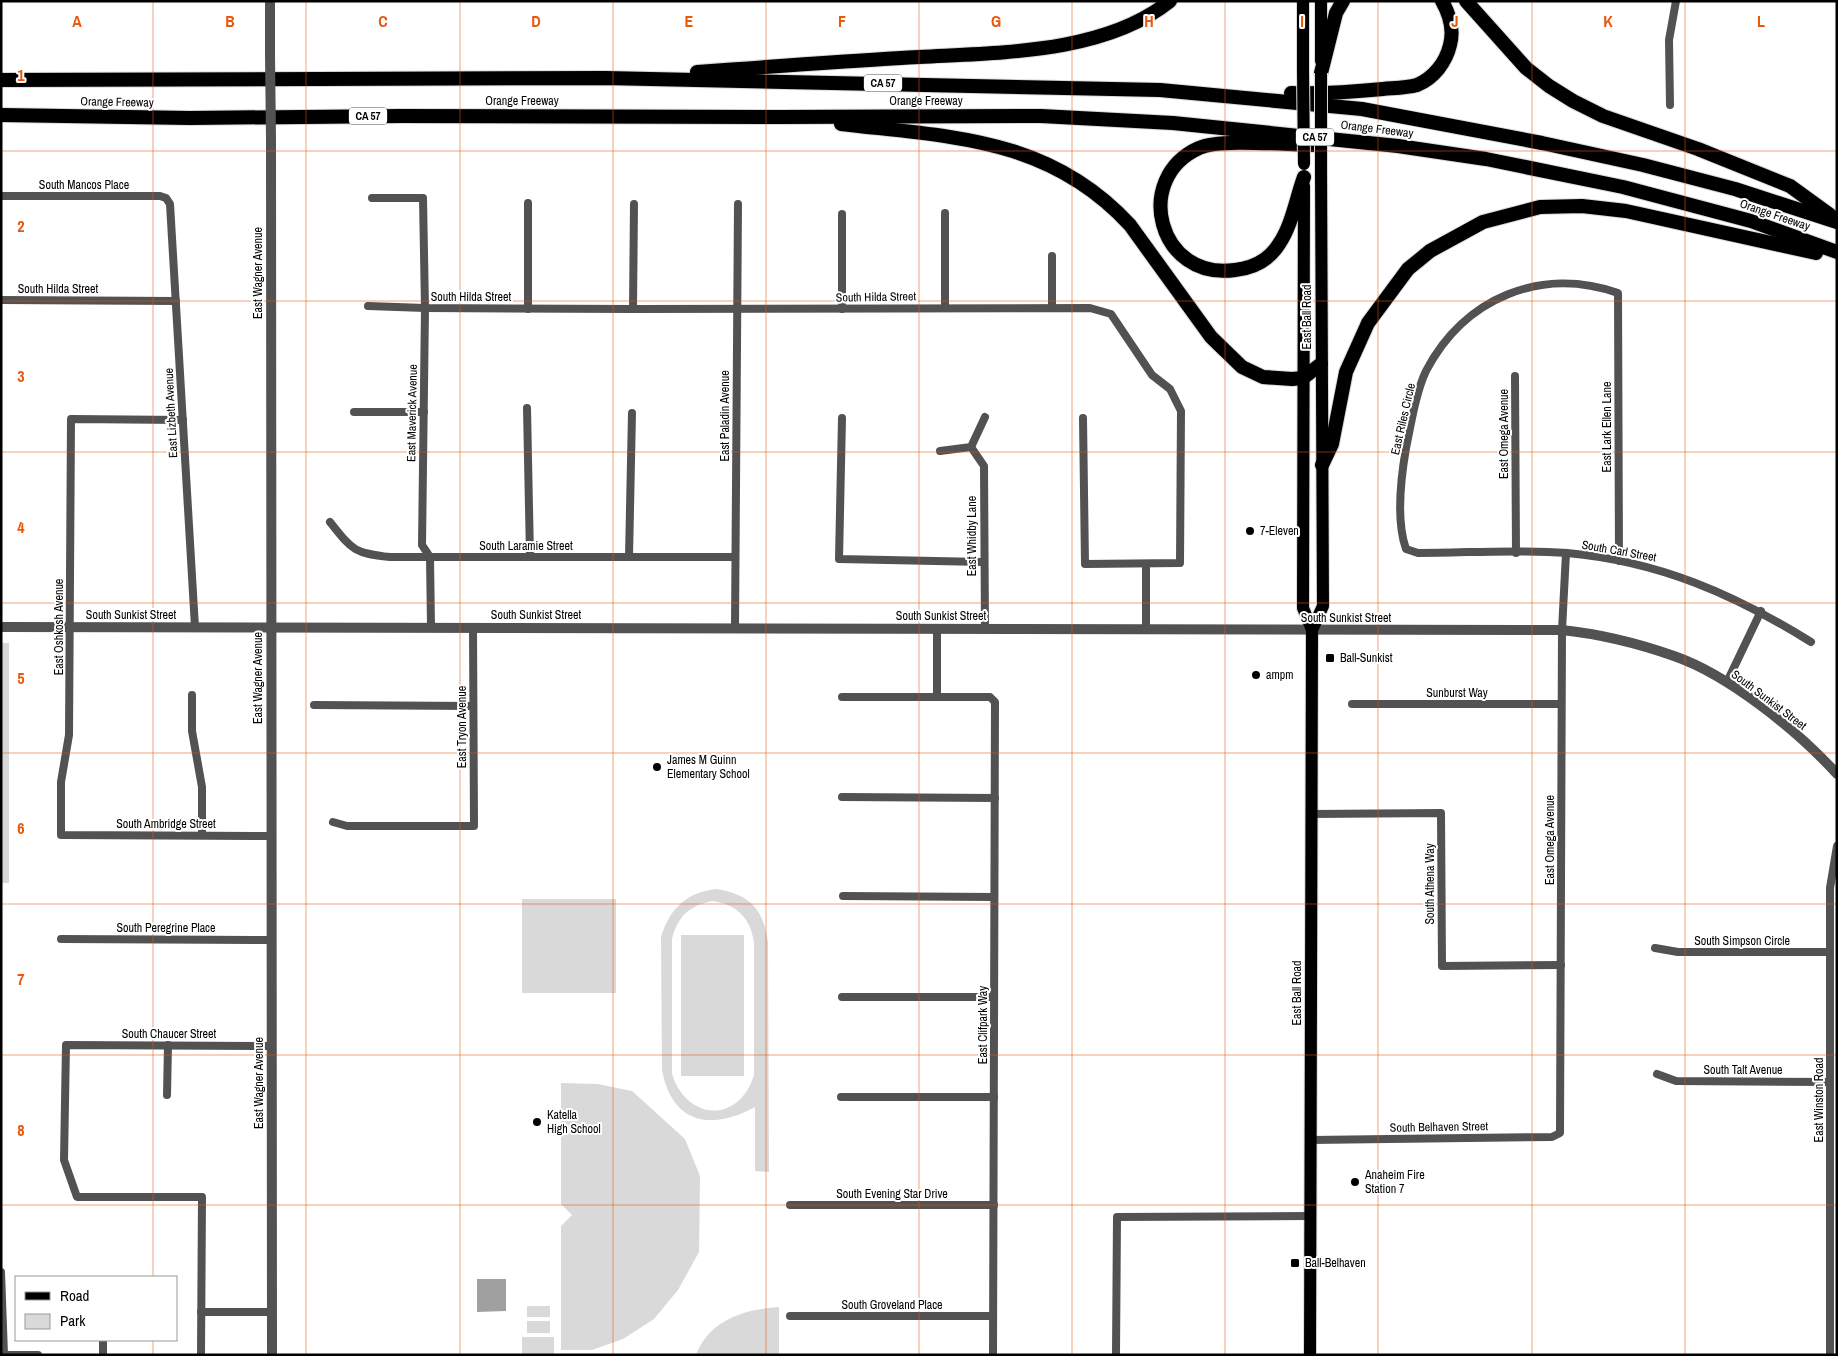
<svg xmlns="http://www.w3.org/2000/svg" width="1838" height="1356" font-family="'Archivo Narrow',sans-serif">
	<rect width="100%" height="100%" fill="#fff"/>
	<g fill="#d9d9d9" fill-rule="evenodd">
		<rect x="1" y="643" width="8" height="240"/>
		<path d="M 717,889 C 751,895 763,909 768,942 L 769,1172 L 755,1171 L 755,1107 C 711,1131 672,1124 662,1070 L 661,937 C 670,908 687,892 717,889 ZM 712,901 C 736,904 751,918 754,943 L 754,1075 C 739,1124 687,1121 672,1074 L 672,939 C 678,916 689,906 712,901 Z"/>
		<rect x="522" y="899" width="94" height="94"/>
		<rect x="681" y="935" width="63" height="141"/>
		<polygon points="561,1083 598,1084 632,1091 685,1139 700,1176 699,1252 678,1290 654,1319 623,1339 592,1350 561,1350 561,1226 572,1215 561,1204"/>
		<rect x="527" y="1306" width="23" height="11"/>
		<path d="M 779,1307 L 779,1355 L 696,1355 C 709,1320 745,1309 779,1307 Z"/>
		<rect x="527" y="1321" width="23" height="12"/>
		<rect x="522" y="1337" width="32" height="18"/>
	</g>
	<polygon fill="#a0a0a0" points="477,1279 506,1279 506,1311 477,1312"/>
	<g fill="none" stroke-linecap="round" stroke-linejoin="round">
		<defs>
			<g id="primary">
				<polyline points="1321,61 1321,1"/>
				<polyline points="1303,71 1303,1"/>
				<polyline points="1304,186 1303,608 1312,630 1310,1355"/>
				<polyline points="1312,630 1323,606 1321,167"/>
			</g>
			<g id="motorway">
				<polyline points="1466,1 1526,68 1549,86 1573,101 1603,116 1698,149 1790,186 1830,215"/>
				<path d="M 697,72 C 765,67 833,62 901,58 C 987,52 1100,57 1170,1"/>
				<polyline points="1321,73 1336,13 1343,1"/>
				<polyline points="1,80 605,78 1160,90 1362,109 1542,143 1643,165 1735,189 1837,222"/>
				<path d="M 1291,93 C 1322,94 1352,92 1383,89 C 1394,88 1406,88 1417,85 C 1434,78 1446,62 1450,45 C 1454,30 1450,15 1442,1"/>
				<polyline points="1,115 190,118 401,116 781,117 1041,116 1173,123 1398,146 1486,159 1623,187 1751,221 1837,252"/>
				<path d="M 841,124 C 951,137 1049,137 1130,225 L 1211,337 L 1242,367 L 1263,377 L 1292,379 L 1303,378 L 1321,364"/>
				<path d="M 1304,177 C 1296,199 1292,225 1279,244 C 1269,260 1253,268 1235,270 C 1158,281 1132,178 1199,148 C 1220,138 1289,145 1316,145"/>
				<polyline points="1322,465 1332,444 1346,372 1368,323 1408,269 1430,251 1483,222 1540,207 1582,206 1626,211 1816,253"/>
			</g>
		</defs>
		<use href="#primary" stroke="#dbdbdb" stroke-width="14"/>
		<use href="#motorway" stroke="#dbdbdb" stroke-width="16"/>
		<g stroke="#525252" stroke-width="8">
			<polyline points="1670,105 1669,40 1676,1"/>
			<polyline points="1,196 160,196 166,198 170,204 195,627"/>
			<polyline points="372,198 423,198 425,308 422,545 430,557 431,627"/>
			<polyline points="528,203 528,309"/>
			<polyline points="945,213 945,308"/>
			<polyline points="842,214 842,309"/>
			<polyline points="1,300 176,301"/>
			<polyline points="368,306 425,308 633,309 1090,308 1111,314 1152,375 1170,389 1181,411 1180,563 1085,564 1083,418"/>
			<polyline points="1052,308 1052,256"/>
			<polyline points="633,309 634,204"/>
			<polyline points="1515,376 1516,553"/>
			<polyline points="527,408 530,557"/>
			<polyline points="354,412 424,412"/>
			<polyline points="842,418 839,559 983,562"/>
			<polyline points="183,420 71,419 69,735 61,782 61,835 271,836"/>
			<polyline points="971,447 984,466 985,629"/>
			<polyline points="940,451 971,447 985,417"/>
			<path d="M 330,522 C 353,551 354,553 390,557 L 735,557"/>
			<polyline points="629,557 632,413"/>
			<path d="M 1619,561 L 1618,293 C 1541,266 1464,298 1426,371 C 1416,392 1411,424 1406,448 C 1401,477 1396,521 1406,549 L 1418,553 C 1467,553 1518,549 1567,553 C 1658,561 1734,594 1811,642"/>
			<polyline points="1146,564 1146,629"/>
			<polyline points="735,628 738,204"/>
			<polyline points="937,629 937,696"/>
			<polyline points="1727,682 1761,611"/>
			<polyline points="192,695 192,731 202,787 202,835"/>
			<polyline points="842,697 990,697 995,702 993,1355"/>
			<polyline points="1352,704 1561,704"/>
			<polyline points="314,705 473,706"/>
			<polyline points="842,797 995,798"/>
			<polyline points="1312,814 1441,813 1442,966 1561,965"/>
			<polyline points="333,822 347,826 474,826 473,627"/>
			<polyline points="843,896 994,897"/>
			<polyline points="61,939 271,940"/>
			<polyline points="1655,948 1678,952 1830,952"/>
			<polyline points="842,997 994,997"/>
			<polyline points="1657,1074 1676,1081 1830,1082"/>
			<polyline points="167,1095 168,1045"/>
			<polyline points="841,1097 994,1097"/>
			<polyline points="1311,1140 1552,1137 1560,1133 1562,630 1566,553"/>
			<polyline points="790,1205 994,1205"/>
			<polyline points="1,1272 4,1355"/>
			<polyline points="201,1312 272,1312"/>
			<polyline points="790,1316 993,1316"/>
			<polyline points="1,1355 38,1355"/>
			<polyline points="103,1355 103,1340"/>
			<polyline points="201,1355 202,1197 77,1197 64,1160 66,1045 271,1046"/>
			<polyline points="1116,1355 1117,1217 1310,1216"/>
			<polyline points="1830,1355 1830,888 1837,846"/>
		</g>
		<g stroke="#525252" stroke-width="10">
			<polyline points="270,1 270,54"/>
			<polyline points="271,140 272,1355"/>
			<path d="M 1,627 L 1562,630 C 1600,634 1637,643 1674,656 C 1729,675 1798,731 1837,774"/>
		</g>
		<use href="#primary" stroke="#000" stroke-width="12"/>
		<use href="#motorway" stroke="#000" stroke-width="14"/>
		<defs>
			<g id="primary-bridge">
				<polyline points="1303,71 1304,164"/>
				<polyline points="1321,73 1321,167"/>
			</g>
		</defs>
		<use href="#primary-bridge" stroke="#dbdbdb" stroke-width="14" stroke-linecap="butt"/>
		<polyline stroke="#525252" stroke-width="10" points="270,54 271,140"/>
		<use href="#primary-bridge" stroke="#000" stroke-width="12"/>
	</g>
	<path fill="none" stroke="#e8590c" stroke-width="1" stroke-opacity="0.55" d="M 153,1 L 153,1277M 306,1 L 306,1355M 460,1 L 460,1355M 613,1 L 613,1355M 766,1 L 766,1355M 919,1 L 919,1355M 1072,1 L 1072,1355M 1225,1 L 1225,1355M 1378,1 L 1378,1355M 1532,1 L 1532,1355M 1685,1 L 1685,1355M 1,151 L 1837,151M 1,301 L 1837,301M 1,452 L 1837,452M 1,603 L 1837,603M 1,753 L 1837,753M 1,904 L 1837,904M 1,1055 L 1837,1055M 1,1205 L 1837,1205M 153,1340 L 153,1355"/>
	<g fill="#000" stroke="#fff" stroke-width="2">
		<circle cx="1250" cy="531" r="5"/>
		<rect x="1325" y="653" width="10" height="10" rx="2.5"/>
		<circle cx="1256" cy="675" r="5"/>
		<circle cx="657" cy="767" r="5"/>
		<circle cx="537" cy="1122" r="5"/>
		<circle cx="1355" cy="1182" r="5"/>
		<rect x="1290" y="1258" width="10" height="10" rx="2.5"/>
	</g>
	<g text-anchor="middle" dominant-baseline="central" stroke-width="4" stroke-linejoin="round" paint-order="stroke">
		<g fill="#fff" stroke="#4c4c4c" stroke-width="1">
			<rect x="864" y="74.5" width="38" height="17" rx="4"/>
			<rect x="349" y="107.5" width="38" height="17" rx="4"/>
			<rect x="1296" y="128.5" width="38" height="17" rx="4"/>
		</g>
		<g font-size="11" font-weight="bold" fill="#000">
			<text x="883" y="83">CA 57</text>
			<text x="368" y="116">CA 57</text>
			<text x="1315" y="137">CA 57</text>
		</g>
		<g font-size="12" fill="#000" stroke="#fff">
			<text x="522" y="101">Orange Freeway</text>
			<text x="926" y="101">Orange Freeway</text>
			<text transform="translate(117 102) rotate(1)">Orange Freeway</text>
			<text transform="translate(1377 129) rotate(7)">Orange Freeway</text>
			<text x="84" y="185">South Mancos Place</text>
			<text transform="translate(1775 215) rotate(19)">Orange Freeway</text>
			<text transform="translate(258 273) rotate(-90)">East Wagner Avenue</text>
			<text x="58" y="289">South Hilda Street</text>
			<text x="471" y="297">South Hilda Street</text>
			<text transform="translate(876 297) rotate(-1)">South Hilda Street</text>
			<text transform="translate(1307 317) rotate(-90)">East Ball Road</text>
			<text transform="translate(171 413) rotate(-93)">East Lizbeth Avenue</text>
			<text transform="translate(412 413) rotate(-89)">East Maverick Avenue</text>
			<text transform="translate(725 416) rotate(-90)">East Paladin Avenue</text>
			<text transform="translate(1403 419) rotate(-77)">East Riles Circle</text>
			<text transform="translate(1607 427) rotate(-90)">East Lark Ellen Lane</text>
			<text transform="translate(1504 434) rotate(-90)">East Omega Avenue</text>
			<text transform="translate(972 536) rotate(-90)">East Whidby Lane</text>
			<text x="526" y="546">South Laramie Street</text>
			<text transform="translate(1619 551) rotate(10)">South Carl Street</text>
			<text x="131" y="615">South Sunkist Street</text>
			<text x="536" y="615">South Sunkist Street</text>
			<text x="941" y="616">South Sunkist Street</text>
			<text x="1346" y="618">South Sunkist Street</text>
			<text transform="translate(59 627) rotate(-90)">East Oshkosh Avenue</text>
			<text transform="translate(258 678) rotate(-90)">East Wagner Avenue</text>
			<text x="1457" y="693">Sunburst Way</text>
			<text transform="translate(1769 700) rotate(37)">South Sunkist Street</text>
			<text transform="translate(462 727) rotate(-90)">East Tryon Avenue</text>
			<text x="166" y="824">South Ambridge Street</text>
			<text transform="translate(1550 840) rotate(-90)">East Omega Avenue</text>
			<text transform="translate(1430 884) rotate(-90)">South Athena Way</text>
			<text x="166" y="928">South Peregrine Place</text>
			<text x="1742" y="941">South Simpson Circle</text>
			<text transform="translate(1297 993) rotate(-90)">East Ball Road</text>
			<text transform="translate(983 1025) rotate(-90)">East Clifpark Way</text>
			<text x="169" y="1034">South Chaucer Street</text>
			<text x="1743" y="1070">South Talt Avenue</text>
			<text transform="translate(259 1083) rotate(-90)">East Wagner Avenue</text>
			<text transform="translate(1819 1100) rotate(-90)">East Winston Road</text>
			<text transform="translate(1439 1127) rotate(-1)">South Belhaven Street</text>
			<text x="892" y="1194">South Evening Star Drive</text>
			<text x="892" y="1305">South Groveland Place</text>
		</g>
		<g font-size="12" fill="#000" stroke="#fff" text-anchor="start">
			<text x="1260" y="531">7-Eleven</text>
			<text x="1340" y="658">Ball-Sunkist</text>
			<text x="1266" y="675">ampm</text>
			<text x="667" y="760">James M Guinn<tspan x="667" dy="14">Elementary School</tspan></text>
			<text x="547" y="1115">Katella<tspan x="547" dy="14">High School</tspan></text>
			<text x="1365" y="1175">Anaheim Fire<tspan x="1365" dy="14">Station 7</tspan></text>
			<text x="1305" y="1263">Ball-Belhaven</text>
		</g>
	</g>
	<g font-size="16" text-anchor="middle" font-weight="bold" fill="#e8590c" stroke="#fff" stroke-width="4" stroke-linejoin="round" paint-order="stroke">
		<text x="77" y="27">A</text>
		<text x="230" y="27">B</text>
		<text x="383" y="27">C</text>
		<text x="536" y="27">D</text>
		<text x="689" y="27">E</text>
		<text x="842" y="27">F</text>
		<text x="996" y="27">G</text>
		<text x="1149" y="27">H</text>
		<text x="1302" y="27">I</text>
		<text x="1455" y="27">J</text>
		<text x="1608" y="27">K</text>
		<text x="1761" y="27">L</text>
		<text x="21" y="81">1</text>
		<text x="21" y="232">2</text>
		<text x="21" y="382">3</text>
		<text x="21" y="533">4</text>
		<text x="21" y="684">5</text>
		<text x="21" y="834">6</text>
		<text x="21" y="985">7</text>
		<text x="21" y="1136">8</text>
	</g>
	<rect width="1838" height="1356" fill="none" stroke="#000000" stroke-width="5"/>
	<rect x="15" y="1276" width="162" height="65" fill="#ffffff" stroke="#999999"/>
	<rect x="25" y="1292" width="25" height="8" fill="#000000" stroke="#999999"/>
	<text x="60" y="1301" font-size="15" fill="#000000">Road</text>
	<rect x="25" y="1314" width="25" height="15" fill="#d9d9d9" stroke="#999999"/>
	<text x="60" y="1326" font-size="15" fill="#000000">Park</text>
</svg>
